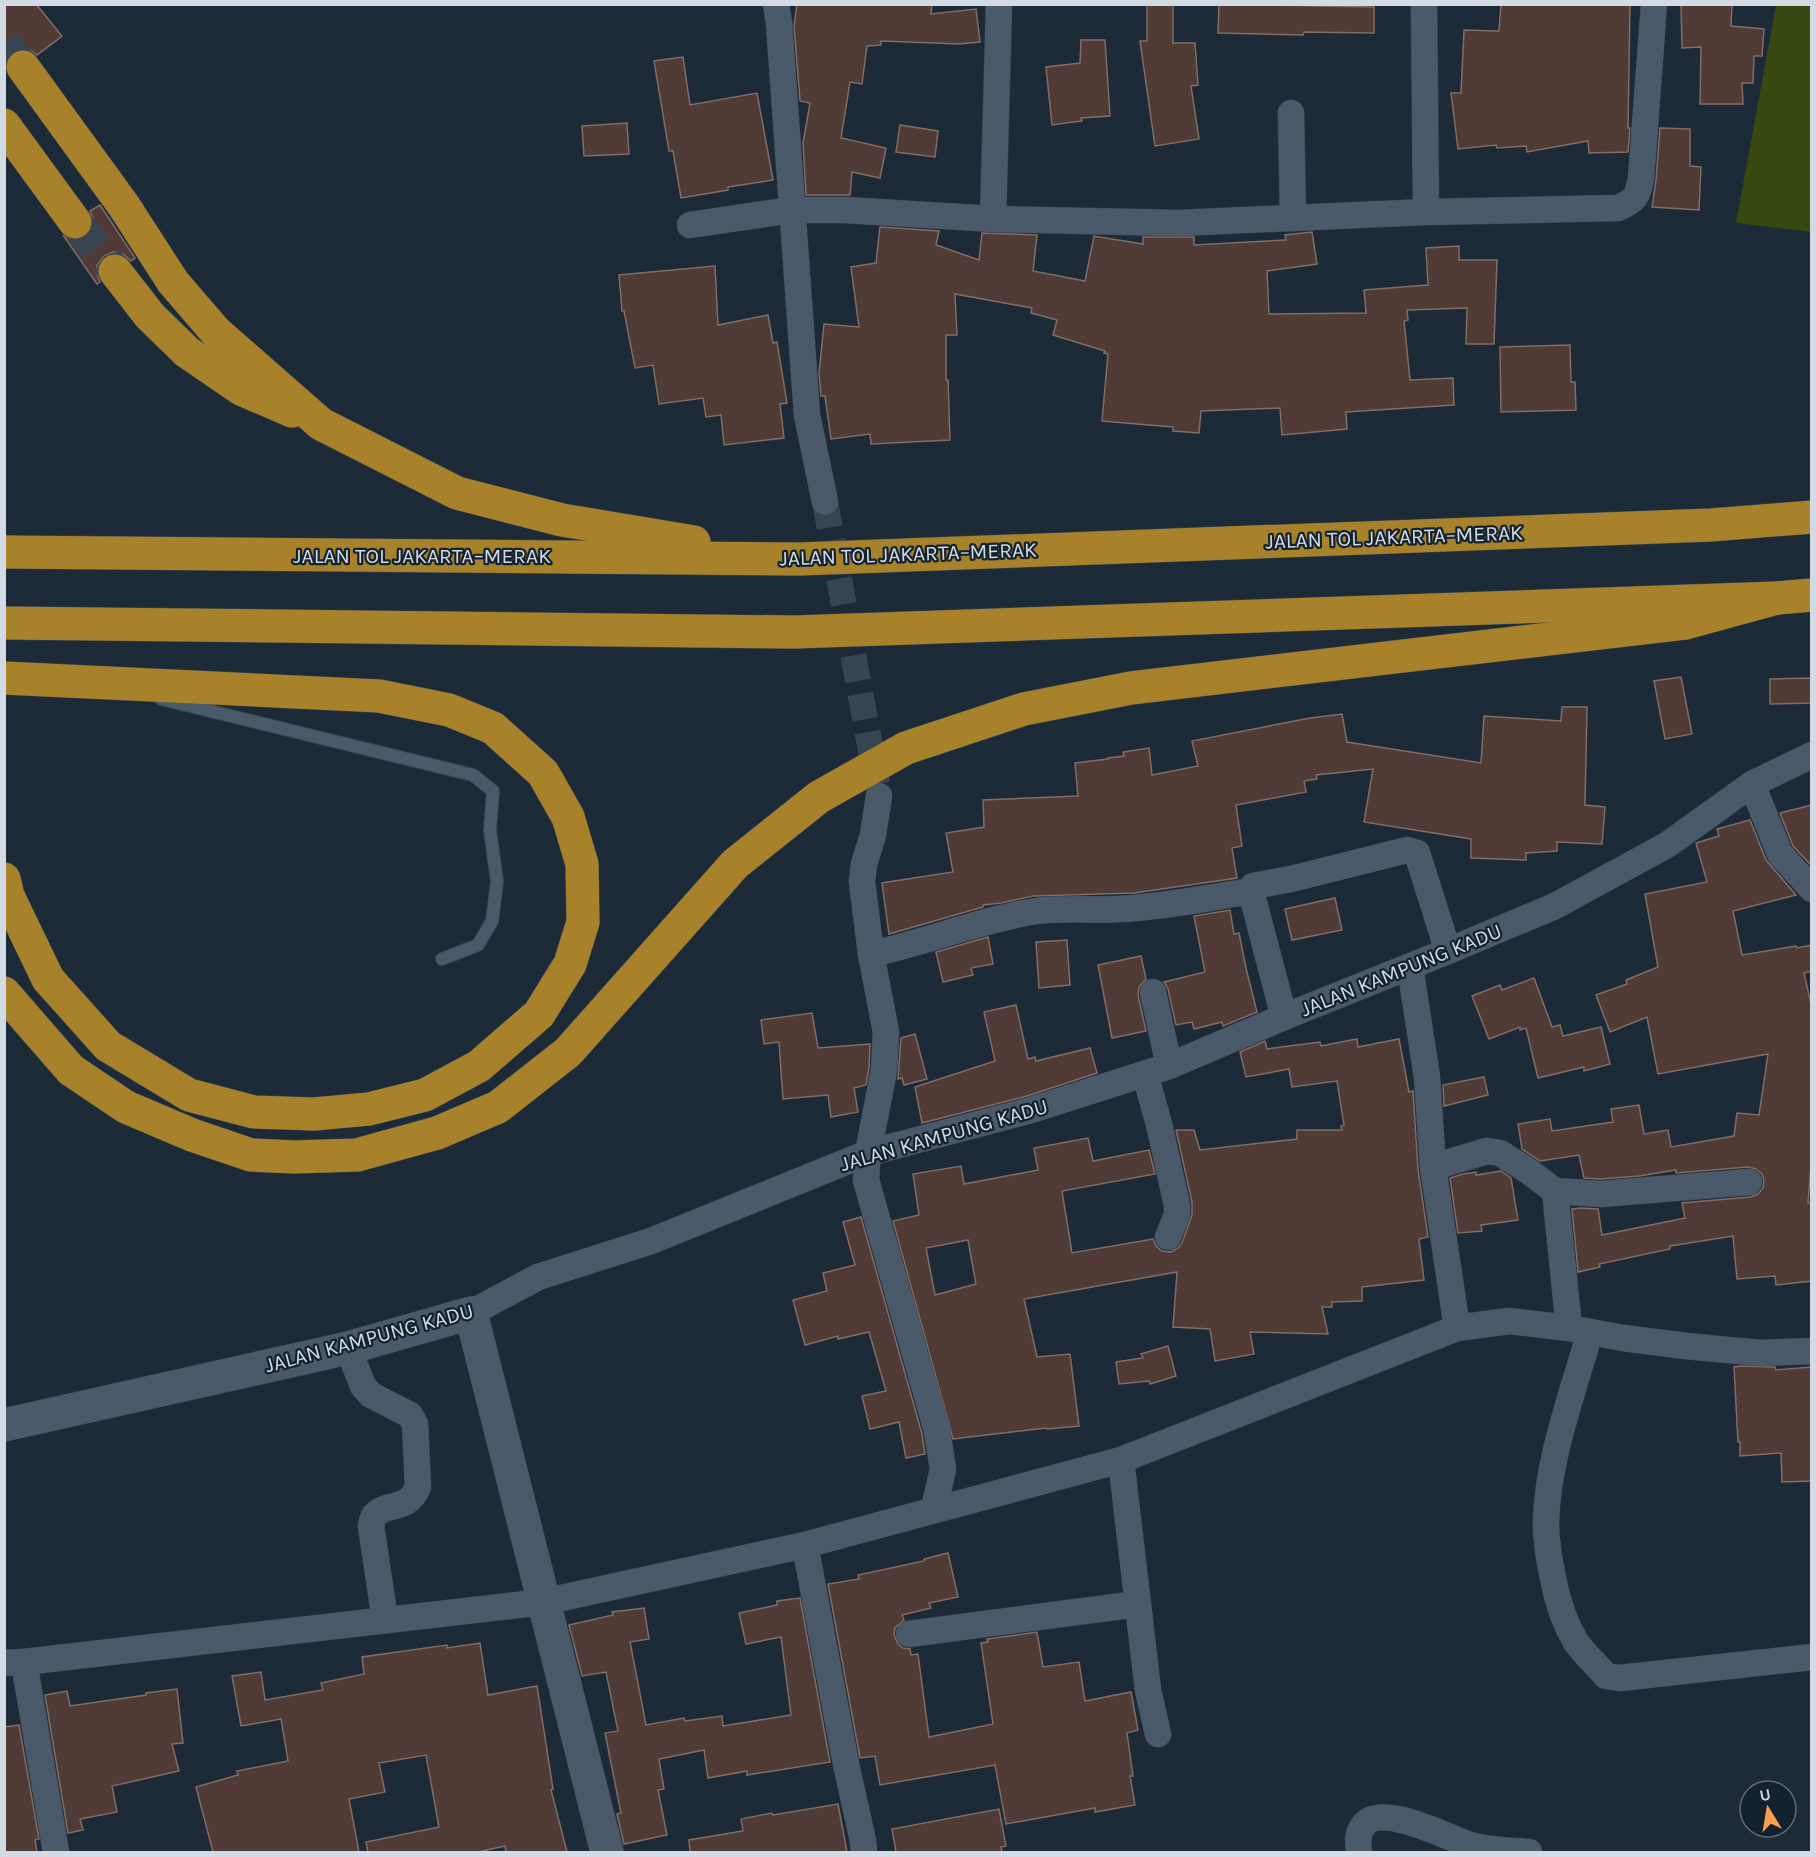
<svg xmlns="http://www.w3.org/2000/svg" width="1816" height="1857" font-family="Karla,sans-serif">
	<rect width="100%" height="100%" fill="#1d2b39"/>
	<polygon fill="#374810" points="1776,5 1811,5 1811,232 1736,223"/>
	<g fill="#513b36" stroke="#836c66" stroke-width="1.5" fill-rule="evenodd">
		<polygon points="4,4 36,4 62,36 37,55 30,50 22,48 12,52 6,59 4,68"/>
		<polygon points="797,4 932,4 931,14 976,9 980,42 959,44 881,41 881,45 867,46 862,84 850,82 841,138 886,148 880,178 852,172 850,195 806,195 803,143 810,103 800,101 794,26"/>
		<polygon points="1173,4 1173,43 1195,43 1198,85 1191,86 1199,139 1155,146 1140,41 1147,41 1147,5"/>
		<polygon points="1219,4 1374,7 1374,33 1304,32 1303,35 1218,33"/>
		<polygon points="1501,4 1630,4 1628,128 1630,128 1628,152 1589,153 1588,141 1527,152 1526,146 1497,148 1496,145 1458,149 1451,93 1461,93 1464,30 1499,31"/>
		<polygon points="1681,4 1732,4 1731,26 1764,29 1762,56 1754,56 1753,83 1742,83 1743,104 1700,104 1701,47 1682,48"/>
		<polygon points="1081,40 1105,40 1110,116 1081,118 1082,121 1052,125 1046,67 1080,63"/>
		<polygon points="683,57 690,105 757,93 773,180 728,187 728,190 681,198 673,151 669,151 654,61"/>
		<polygon points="627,123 629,154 584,156 582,126"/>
		<polygon points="900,125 938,131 935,157 896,152"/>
		<polygon points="1660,128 1690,129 1690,166 1701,167 1699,210 1652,207 1656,180"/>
		<polygon points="100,205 135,258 131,261 123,254 113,252 104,256 97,265 96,273 100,282 97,284 63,235 68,239 76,241 87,237 92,229 94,221 90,211"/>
		<polygon points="880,227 939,231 936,245 979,260 982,233 1037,235 1033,271 1085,281 1094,236 1143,244 1143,237 1194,237 1194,245 1286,240 1285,235 1312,232 1317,264 1267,271 1269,314 1366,313 1364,290 1428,285 1426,248 1459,246 1459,260 1497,260 1494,344 1466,344 1467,308 1407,310 1408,320 1404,321 1410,380 1453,378 1454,405 1346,412 1347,429 1282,435 1280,408 1201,411 1199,433 1173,431 1173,427 1102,421 1108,354 1104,353 1105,351 1053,335 1057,320 1031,313 1032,308 955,294 957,335 946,335 946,380 948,380 950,440 871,444 870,434 831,439 825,396 821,396 819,373 824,324 859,327 851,267 876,263"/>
		<polygon points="715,266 718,325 768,315 773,343 777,342 787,403 780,404 784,438 724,445 721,415 706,417 703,398 659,404 653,365 635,368 624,311 622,311 619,275"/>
		<polygon points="1570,345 1571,382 1575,382 1576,410 1501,412 1500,347"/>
		<polygon points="1681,677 1692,734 1665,739 1654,681"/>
		<polygon points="1812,678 1812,703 1770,704 1770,679"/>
		<polygon points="1562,707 1587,707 1585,805 1605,807 1602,844 1557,842 1557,851 1526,853 1526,860 1471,858 1471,839 1364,822 1373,769 1316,775 1317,779 1304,781 1306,792 1236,805 1242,846 1232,848 1237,878 1134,893 1033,896 1001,903 983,905 983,907 889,934 882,883 953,872 946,833 984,827 983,800 1078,796 1075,763 1108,759 1108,758 1124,756 1123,752 1149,748 1152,775 1198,766 1192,741 1310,718 1342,714 1347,742 1481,763 1484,716 1561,721"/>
		<polygon points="1812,805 1812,866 1793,846 1780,813"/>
		<polygon points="1750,820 1766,860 1796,895 1733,911 1742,955 1796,946 1797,948 1812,945 1812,971 1804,973 1812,1009 1812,1151 1808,1203 1812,1202 1812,1281 1776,1285 1775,1276 1737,1279 1733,1236 1670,1246 1670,1249 1599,1264 1600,1267 1578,1272 1572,1209 1581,1208 1598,1209 1602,1235 1685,1218 1682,1203 1750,1197 1758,1194 1763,1188 1764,1181 1762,1174 1756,1169 1748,1167 1676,1173 1676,1170 1639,1176 1601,1179 1584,1178 1579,1155 1540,1161 1522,1149 1518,1124 1550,1119 1552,1131 1613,1122 1611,1109 1639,1105 1644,1134 1668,1130 1671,1147 1734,1136 1737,1113 1759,1115 1768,1054 1658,1074 1647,1017 1610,1032 1596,995 1627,984 1626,980 1658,967 1645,894 1707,882 1696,843 1719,836 1717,829"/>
		<polygon points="1335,898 1342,930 1292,940 1285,909"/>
		<polygon points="1230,910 1234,934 1239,933 1246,968 1257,1012 1223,1026 1222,1022 1194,1029 1192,1022 1176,1025 1168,989 1164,982 1205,972 1194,916"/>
		<polygon points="988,937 993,964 971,968 973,975 943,982 936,952"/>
		<polygon points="1067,940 1070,985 1039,988 1036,942"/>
		<polygon points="1141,956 1146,979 1139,987 1138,995 1146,1031 1112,1038 1098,965"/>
		<polygon points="1534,978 1552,1027 1560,1025 1563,1036 1601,1027 1610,1064 1584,1071 1584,1067 1538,1078 1526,1028 1520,1030 1520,1027 1489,1039 1472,996 1500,985 1502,990"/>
		<polygon points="1016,1005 1028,1059 1035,1057 1036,1061 1090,1048 1097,1073 1027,1096 922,1123 915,1087 995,1061 984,1012"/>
		<polygon points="812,1013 818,1048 870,1044 869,1068 866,1085 854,1088 858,1112 831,1117 828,1095 783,1099 779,1042 764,1044 761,1020"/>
		<polygon points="915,1034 927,1079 904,1085 902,1078 898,1079 901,1038"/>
		<path d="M 1357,1039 L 1358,1047 L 1399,1039 L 1409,1092 L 1413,1091 L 1418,1169 L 1428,1237 L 1419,1239 L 1424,1280 L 1362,1287 L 1362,1301 L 1332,1302 L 1332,1307 L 1322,1307 L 1328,1334 L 1250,1332 L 1254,1354 L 1215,1361 L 1210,1329 L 1173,1327 L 1177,1272 L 1024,1299 L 1037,1357 L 1070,1354 L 1079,1426 L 1047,1429 L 1046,1428 L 953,1439 L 893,1221 L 919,1215 L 913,1174 L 961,1166 L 964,1184 L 1038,1170 L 1034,1148 L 1088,1138 L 1093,1161 L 1149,1150 L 1155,1174 L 1062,1191 L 1072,1253 L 1153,1239 L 1156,1246 L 1162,1251 L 1171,1252 L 1178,1248 L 1182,1243 L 1192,1215 L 1192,1202 L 1176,1130 L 1194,1130 L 1200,1150 L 1297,1139 L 1297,1130 L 1342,1130 L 1341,1126 L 1344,1125 L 1337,1081 L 1292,1087 L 1289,1069 L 1246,1077 L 1240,1052 L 1265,1041 L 1267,1049 L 1320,1042 L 1321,1046 ZM 968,1240 L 976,1284 L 935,1295 L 926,1248 Z"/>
		<polygon points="1484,1077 1488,1095 1444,1106 1443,1085"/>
		<polygon points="1501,1171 1511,1178 1518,1220 1481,1225 1482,1231 1458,1233 1450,1178 1463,1174 1476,1172 1476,1175"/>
		<polygon points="861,1217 922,1434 925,1454 906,1458 899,1422 870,1429 862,1396 886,1391 869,1332 838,1339 838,1336 805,1345 793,1300 827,1291 823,1273 855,1265 843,1222"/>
		<polygon points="1168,1346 1176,1376 1150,1384 1149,1381 1119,1384 1116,1362 1143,1358 1141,1354"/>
		<polygon points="1741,1366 1775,1367 1776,1370 1812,1367 1812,1481 1782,1482 1781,1453 1740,1456 1740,1442 1738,1442 1734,1367"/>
		<polygon points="948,1553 958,1597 929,1603 931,1608 902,1615 904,1620 895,1628 894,1635 898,1644 903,1648 910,1649 911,1655 918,1654 929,1737 993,1724 981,1643 988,1642 987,1639 1037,1632 1043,1667 1079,1662 1085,1701 1131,1692 1138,1730 1127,1733 1133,1776 1130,1776 1135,1805 1095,1812 1095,1808 1006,1824 995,1765 880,1785 875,1756 860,1758 828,1584 859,1579 858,1575 924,1561 924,1559"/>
		<polygon points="800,1598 830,1762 747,1775 747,1771 708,1778 704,1750 659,1759 664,1789 658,1790 667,1835 624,1844 617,1814 621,1813 605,1733 618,1731 606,1672 582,1676 569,1625 613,1615 612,1612 644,1608 649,1639 630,1642 646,1725 684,1718 685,1721 722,1716 723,1726 791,1715 781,1637 746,1644 739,1613 777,1605 777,1601"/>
		<polygon points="480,1643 488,1695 537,1686 553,1789 551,1790 567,1852 506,1852 505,1846 478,1852 368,1852 366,1842 439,1827 426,1755 379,1763 385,1792 349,1799 359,1852 213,1852 196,1787 238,1775 237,1771 288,1761 281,1719 241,1726 232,1676 261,1672 265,1700 323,1690 321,1683 364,1674 362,1657 447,1645 447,1648"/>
		<polygon points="177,1689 183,1743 172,1744 179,1771 112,1786 117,1812 80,1819 83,1830 68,1833 45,1695 67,1691 70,1706 146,1695 146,1693"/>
		<polygon points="19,1725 39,1839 35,1840 37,1852 4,1852 4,1727"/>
		<polygon points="838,1804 847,1852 690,1852 689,1840 743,1831 741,1819 772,1813 773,1815"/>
		<polygon points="999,1809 1006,1846 1001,1847 1002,1852 896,1852 892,1829"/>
	</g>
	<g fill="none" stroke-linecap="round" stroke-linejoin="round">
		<polyline stroke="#384553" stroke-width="26" stroke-dasharray="26 13" stroke-linecap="butt" points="825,502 877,784"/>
		<g stroke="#384553" stroke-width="33" stroke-dasharray="33 16" stroke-linecap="butt">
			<polyline points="4,44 23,67"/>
			<polyline points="75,222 115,271"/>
		</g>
		<defs>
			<polyline id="lane" points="161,699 473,775 493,791 490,830 497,882 492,921 478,945 442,959"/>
			<g id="street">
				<polyline points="776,4 779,23 807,415 825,502"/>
				<polyline points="1424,4 1426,212"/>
				<polyline points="1291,113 1293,218"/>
				<polyline points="993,219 999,4"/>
				<path d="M 690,225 L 791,210 L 845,210 L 993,219 L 1179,223 L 1426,212 L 1618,208 C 1636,200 1637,197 1641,179 L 1654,4"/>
				<polyline points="1752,784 1780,854 1812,889"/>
				<polyline points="879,796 873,835 864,864 862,882 871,954 886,1032 884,1070 868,1153 866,1180 937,1431 943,1469 934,1509"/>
				<polyline points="1251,891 1284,1017"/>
				<path d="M 871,954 C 927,942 980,920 1036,911 C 1064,907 1091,911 1119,909 C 1163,907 1207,898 1251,891 L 1253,886 L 1291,879 L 1407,850 L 1417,853 L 1448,951"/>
				<polyline points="1410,967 1427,1077 1433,1167 1457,1328"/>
				<polyline points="1153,992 1169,1066"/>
				<polyline points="1145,1074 1159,1124 1177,1205 1177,1215 1168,1237"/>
				<polyline points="1433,1167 1487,1151 1500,1153 1527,1170 1555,1191 1601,1194 1749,1182"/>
				<polyline points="1555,1191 1569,1328"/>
				<polyline points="471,1313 538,1277 651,1241 868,1153 1031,1110 1169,1066 1284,1017 1448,951 1555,906 1667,845 1752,784 1812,755"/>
				<path d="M 1590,1332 C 1573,1392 1547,1461 1546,1523 C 1546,1541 1549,1560 1553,1578 C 1557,1600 1564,1622 1576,1642 C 1584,1654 1597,1665 1606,1676 L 1620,1678 L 1812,1657"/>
				<path d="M 348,1348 L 363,1386 L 371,1395 L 410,1415 L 415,1424 L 418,1487 C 407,1513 386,1501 374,1516 C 372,1519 372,1523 371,1526 L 385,1620"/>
				<polyline points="1121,1460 1148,1690 1158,1734"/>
				<polyline points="805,1545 846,1764 863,1841 864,1852"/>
				<polyline points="909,1634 1138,1604"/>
				<polyline points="24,1662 56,1852"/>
				<polyline points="4,1663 24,1662 543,1602 805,1545 1121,1460 1457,1328 1509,1321 1569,1328 1623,1338 1686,1346 1760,1353 1812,1351"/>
				<path d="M 1359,1852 C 1358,1843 1357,1834 1363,1826 C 1380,1801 1448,1838 1470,1845 C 1489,1850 1509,1851 1529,1852"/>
			</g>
			<polyline id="secondary" points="4,1425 348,1348 471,1313 607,1852"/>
			<g id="highway">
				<polyline points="23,67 124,206 173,282 216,332 321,424 457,493 562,520 694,542"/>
				<polyline points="4,125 75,222"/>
				<polyline points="115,271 150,316 187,352 241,389 292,411"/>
				<polyline points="4,552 800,559 1711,525 1812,517"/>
				<polyline points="4,623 795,632 1777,598 1812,595"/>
				<polyline points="4,678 379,696 449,710 493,728 543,773 568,817 582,864 583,922 570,964 539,1014 479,1066 425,1095 369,1109 314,1114 254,1112 189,1095 108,1046 48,979 8,896 4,879"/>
				<polyline points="4,993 71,1070 126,1107 192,1135 251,1155 295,1157 357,1155 437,1133 498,1107 568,1052 735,864 819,797 906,748 1024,709 1131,688 1685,623 1777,598"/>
			</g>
		</defs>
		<use href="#lane" stroke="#3c4753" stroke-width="14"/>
		<use href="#street" stroke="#3c4753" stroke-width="27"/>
		<use href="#secondary" stroke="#3c4753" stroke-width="34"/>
		<use href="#highway" stroke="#3c4753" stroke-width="34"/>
		<use href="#lane" stroke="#4b5a6a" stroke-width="12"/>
		<use href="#street" stroke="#4b5a6a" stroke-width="26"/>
		<use href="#secondary" stroke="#4b5a6a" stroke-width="33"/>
		<use href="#highway" stroke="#a8822a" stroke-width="33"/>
	</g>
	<g text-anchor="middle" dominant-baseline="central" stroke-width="4.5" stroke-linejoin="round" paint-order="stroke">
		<g font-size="21" fill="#d2dbe4" stroke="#14212f">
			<text transform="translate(1394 537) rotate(-2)">JALAN TOL JAKARTA–MERAK</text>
			<text transform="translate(908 554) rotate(-2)">JALAN TOL JAKARTA–MERAK</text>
			<text x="422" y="556">JALAN TOL JAKARTA–MERAK</text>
			<text transform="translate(1401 970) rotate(-22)">JALAN KAMPUNG KADU</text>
			<text transform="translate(944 1135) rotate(-16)">JALAN KAMPUNG KADU</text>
			<text transform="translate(369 1338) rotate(-15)">JALAN KAMPUNG KADU</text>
		</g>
	</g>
	<rect width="1816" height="1857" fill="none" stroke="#d2dbe4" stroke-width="12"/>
	<g transform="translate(1768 1809) rotate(349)"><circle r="28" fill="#14212f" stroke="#606b77" stroke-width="1.5"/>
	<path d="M0-4.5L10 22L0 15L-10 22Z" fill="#fa9f4f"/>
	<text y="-9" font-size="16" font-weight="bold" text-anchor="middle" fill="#d2dbe4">U</text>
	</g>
</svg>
